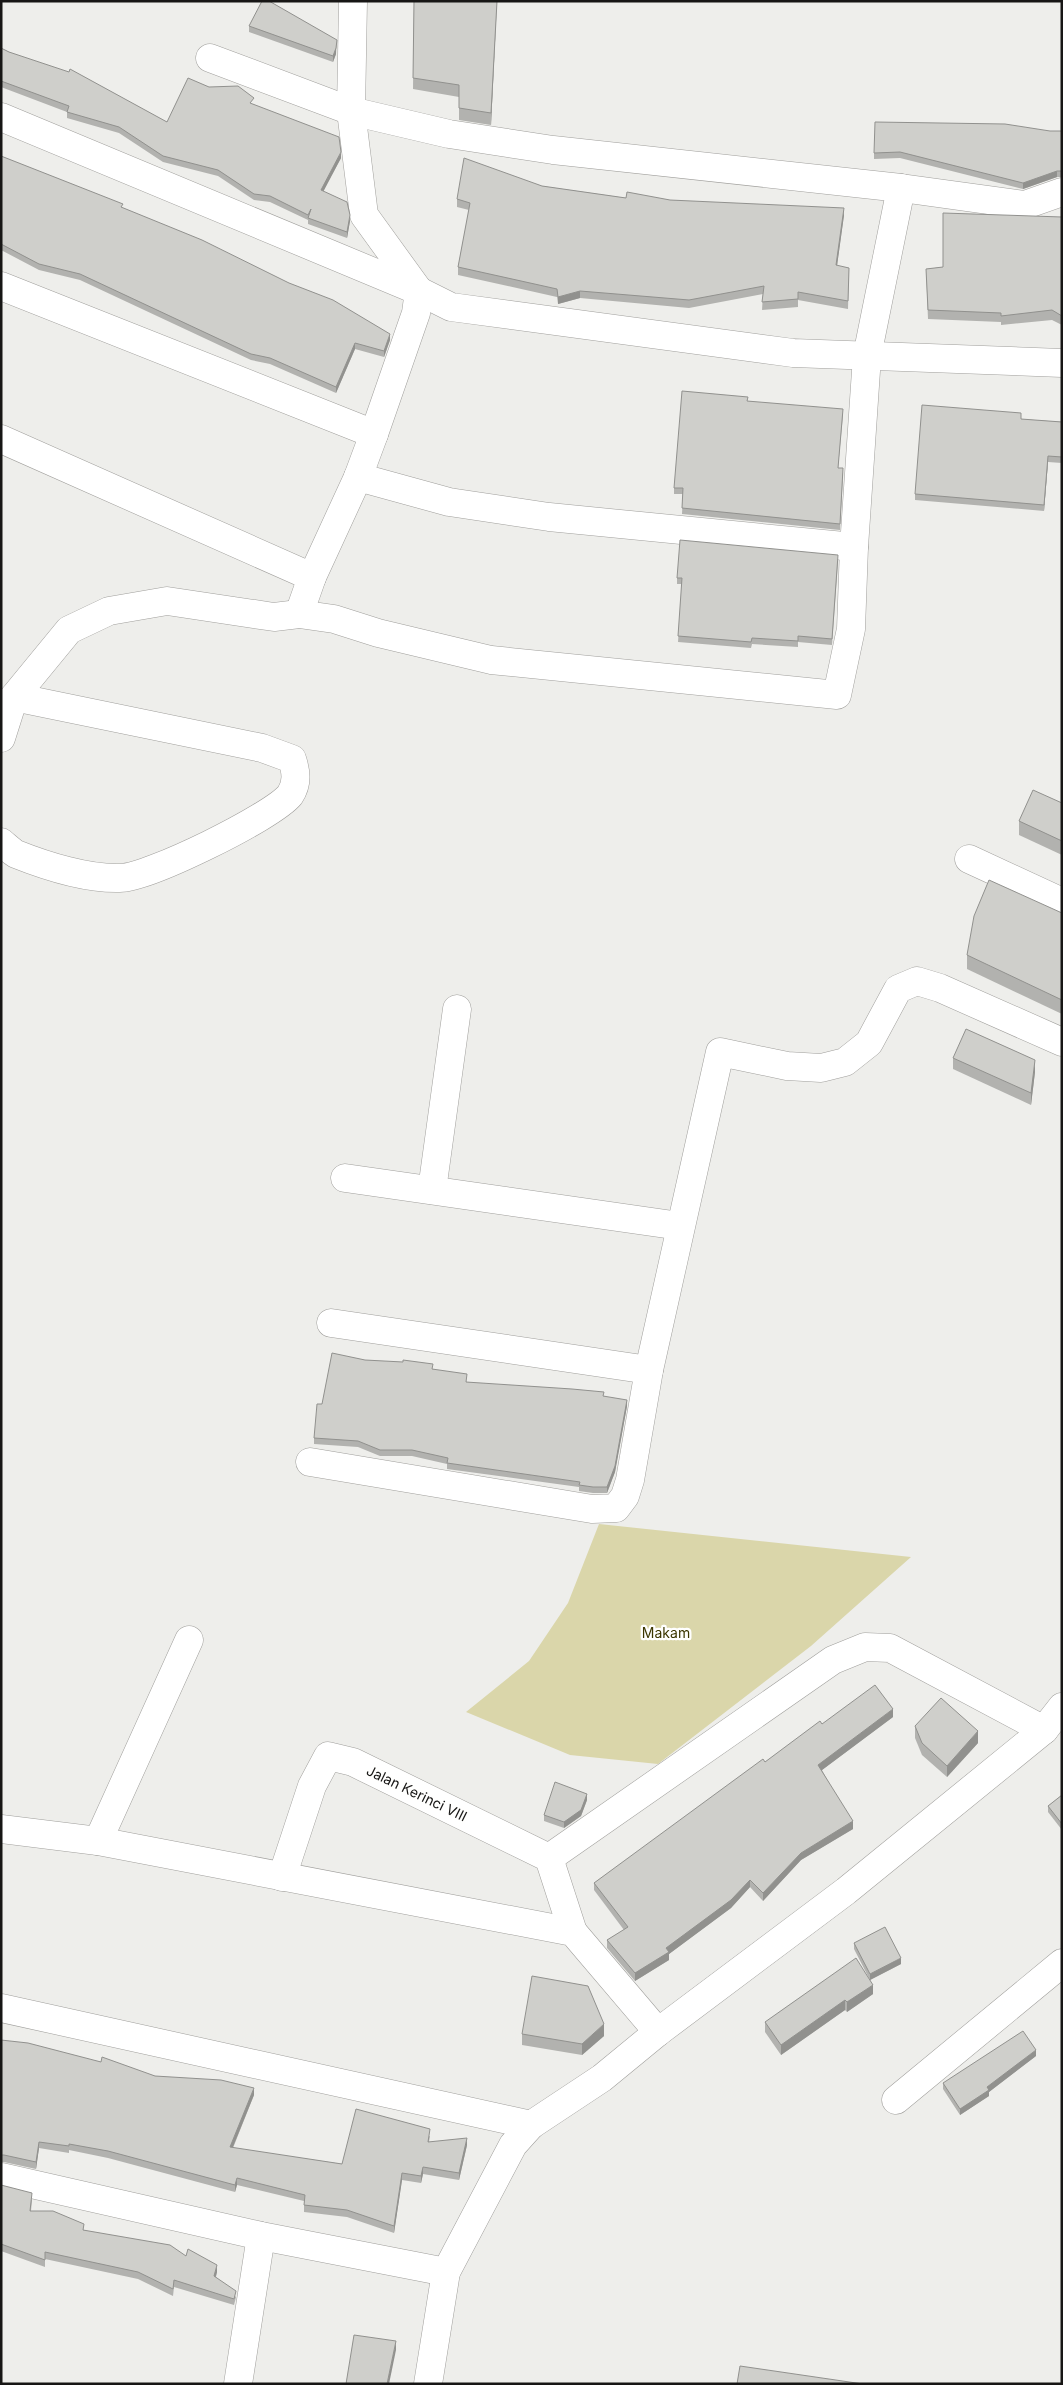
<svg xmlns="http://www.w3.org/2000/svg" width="1063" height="2385" font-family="Inter,sans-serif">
	<rect width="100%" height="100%" fill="#eeeeeb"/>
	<polygon fill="#dad6aa" points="599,1524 911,1557 811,1646 658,1764 570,1755 466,1712 529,1661 568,1603"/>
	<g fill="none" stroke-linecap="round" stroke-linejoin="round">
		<defs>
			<g id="street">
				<polyline points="210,58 351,111 449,134 553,150 901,188 1025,205 1062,192"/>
				<polyline points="1,117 419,291 451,307 793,353 1062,363"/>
				<polyline points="1,286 374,434"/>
				<polyline points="1,439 312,577"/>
				<polyline points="358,477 449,502 549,517 854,547"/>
				<polyline points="299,614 312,577 358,477 374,434 416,313 419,291 364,215 351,111 353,1"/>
				<polyline points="1,738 14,697 69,630 109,611 167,601 274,617 299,614 334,619 378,633 491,660 837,695 851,629 854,547 867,356 901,188"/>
				<path d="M 1,842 C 6,846 11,851 16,854 C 46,866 88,879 120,878 C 148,878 272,817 290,795 C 298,783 296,771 292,759 L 262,748 L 14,697"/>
				<polyline points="969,859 1062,902"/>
				<polyline points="345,1178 680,1226"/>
				<polyline points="432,1190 457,1009"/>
				<polyline points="331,1323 649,1370"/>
				<polyline points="310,1462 592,1509 616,1508 625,1496 630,1480 649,1370 720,1052 787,1066 821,1068 845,1062 869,1043 898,989 917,981 940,988 1062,1042"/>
				<polyline points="1,1829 98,1841 573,1932 658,2032"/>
				<polyline points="98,1841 189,1640"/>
				<polyline points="549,1858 833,1660 865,1647 890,1648 1044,1730"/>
				<polyline points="282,1877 312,1786 328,1756 353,1762 549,1858 573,1932"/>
				<polyline points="1,2008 531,2125"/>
				<polyline points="896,2100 1062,1963"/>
				<polyline points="1,2177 261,2236 446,2272"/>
				<polyline points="238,2384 261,2236"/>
				<polyline points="428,2384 446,2272 513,2145 531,2125 602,2078 658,2032 846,1891 1044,1730 1062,1707"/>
			</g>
		</defs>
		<use href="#street" stroke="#a09f9c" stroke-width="29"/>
		<use href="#street" stroke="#fff" stroke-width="28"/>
	</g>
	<g fill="#b2b2af">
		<polygon points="414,1 497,1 491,125 459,120 459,97 413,89"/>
		<polygon points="249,26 337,40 336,54 333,62 249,32"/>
		<polygon points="1,48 9,52 167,122 253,104 341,158 323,191 350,221 347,238 308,224 308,220 270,202 254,200 218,176 163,162 119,133 67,118 67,112 1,87"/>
		<polygon points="1050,131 1062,131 1062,177 1057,177 1023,189 900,158 874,159 874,153"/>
		<polygon points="1,156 123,208 390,340 384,357 355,349 336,393 270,364 251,360 80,280 39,270 1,250"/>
		<polygon points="542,186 626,198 670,200 844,215 837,266 849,268 848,309 798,300 798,307 762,310 763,294 689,308 580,298 558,304 557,297 458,275 458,267 469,210 457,207 457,199"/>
		<polygon points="1062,217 1062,325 1052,320 1001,325 1001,322 928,319 926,269 943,267"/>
		<polygon points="748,401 843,415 838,468 843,474 840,530 682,514 683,494 674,494 674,488"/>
		<polygon points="1021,419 1062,422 1062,463 1048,462 1044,511 915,500 915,494"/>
		<polygon points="838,561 832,645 798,642 798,647 752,644 751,648 678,642 682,584 677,584 677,578"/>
		<polygon points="1062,803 1062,855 1019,835 1019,821"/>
		<polygon points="1062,913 1062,1014 967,969 967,955"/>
		<polygon points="953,1058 1035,1072 1031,1105 953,1069"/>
		<polygon points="365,1360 433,1369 467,1382 604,1396 627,1406 615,1472 607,1493 593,1493 579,1491 579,1487 447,1469 447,1464 412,1456 380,1456 358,1447 314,1444 314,1438 322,1404"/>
		<polygon points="893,1717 822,1770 853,1829 801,1860 763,1901 750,1887 731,1908 669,1954 669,1960 635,1981 607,1948 607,1940 624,1930 594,1890 594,1883 765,1762 822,1724"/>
		<polygon points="915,1726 978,1743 947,1777 922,1755 915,1738"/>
		<polygon points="1062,1795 1062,1830 1048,1812 1048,1806"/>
		<polygon points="587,1800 581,1816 564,1828 544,1821 544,1815"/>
		<polygon points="854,1943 901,1964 870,1980 873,1994 847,2012 845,2010 781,2055 765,2032 765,2022 870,1980 854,1949"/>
		<polygon points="522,2034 604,2036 582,2055 522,2045"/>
		<polygon points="1,2040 155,2076 254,2095 233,2148 342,2164 430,2136 429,2142 467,2145 459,2180 423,2174 421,2183 402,2180 394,2233 347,2217 304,2212 304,2201 237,2185 235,2192 108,2158 69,2150 69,2153 39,2148 36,2169 4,2162 1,2162"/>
		<polygon points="1036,2056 989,2092 989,2096 960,2115 943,2089 943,2083"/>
		<polygon points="1,2185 32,2200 31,2211 84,2230 186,2256 217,2272 216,2277 236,2297 234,2305 174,2287 173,2296 138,2279 45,2259 45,2267 1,2251"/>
	</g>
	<g fill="#91918e">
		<polygon points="497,1 491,125 491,113"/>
		<polygon points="336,48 336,54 333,62 333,56"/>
		<polygon points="341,152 341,158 321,196 321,190"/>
		<polygon points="1057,171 1057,177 1023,189 1023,183"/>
		<polygon points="844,208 844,215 836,273 836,265"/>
		<polygon points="350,215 350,221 347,238 347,232"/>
		<polygon points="580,291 580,298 558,304 558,297"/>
		<polygon points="390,334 390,340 384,357 384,351"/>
		<polygon points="355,343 355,349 336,393 336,387"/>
		<polygon points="1048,456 1048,462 1044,511 1044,505"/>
		<polygon points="1035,1060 1035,1072 1031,1105 1031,1093"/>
		<polygon points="627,1400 627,1406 615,1472 607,1493 607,1487"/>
		<polygon points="893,1709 893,1717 818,1773 818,1765"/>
		<polygon points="978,1731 978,1743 947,1777 947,1766"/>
		<polygon points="587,1794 587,1800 581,1816 564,1828 564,1822"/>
		<polygon points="853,1821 853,1829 801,1860 763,1901 763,1893 801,1853"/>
		<polygon points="750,1880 750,1887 731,1908 669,1954 669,1960 635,1981 635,1973"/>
		<polygon points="901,1958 901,1964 870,1980 870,1974"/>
		<polygon points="873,1985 873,1994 847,2012 847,2002"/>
		<polygon points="845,2000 845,2010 781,2055 781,2045"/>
		<polygon points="604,2024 604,2036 582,2055 582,2044"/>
		<polygon points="1036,2050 1036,2056 989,2092 989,2096 960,2115 960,2109 987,2087"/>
		<polygon points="254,2088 254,2095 230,2154 230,2147"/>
		<polygon points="467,2138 467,2145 459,2180 459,2173"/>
		<polygon points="39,2142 39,2148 36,2169 36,2162"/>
		<polygon points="423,2167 423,2174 421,2183 421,2176"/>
		<polygon points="402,2173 402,2180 394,2233 394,2226"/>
		<polygon points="237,2178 237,2185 235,2192 235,2185"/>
		<polygon points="217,2265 217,2272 214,2282 214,2276"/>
		<polygon points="396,2341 396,2350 389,2384 387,2384"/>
	</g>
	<g fill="#cfcfcb" stroke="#91918e">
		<polygon points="262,1 269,1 337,40 336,48 333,56 249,26"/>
		<polygon points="414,1 497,1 491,113 459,108 459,85 413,78"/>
		<polygon points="1,48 9,52 69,72 70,69 167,122 188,78 209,87 238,86 254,98 250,103 339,137 341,152 321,190 347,202 350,215 347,232 308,218 311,209 308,215 270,196 254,194 218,170 163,156 119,127 67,112 69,106 1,81"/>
		<polygon points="875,122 1005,124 1050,131 1062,131 1062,171 1057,171 1023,183 900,152 874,153"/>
		<polygon points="1,156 123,204 121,207 202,240 289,283 333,300 390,334 384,351 355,343 336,387 270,358 251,354 80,274 39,264 1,244"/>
		<polygon points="464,158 542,186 626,198 627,192 670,200 844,208 836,265 849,268 848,301 798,292 798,299 762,302 764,286 689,300 580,291 558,297 557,289 458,267 470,203 457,199"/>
		<polygon points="943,213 1062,217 1062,316 1052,310 1001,316 1001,313 928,310 926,269 943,267"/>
		<polygon points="682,391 748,397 747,401 843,409 838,468 843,468 840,524 682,508 683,488 674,488"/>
		<polygon points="922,405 1021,413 1021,419 1062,422 1062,457 1048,456 1044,505 915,494"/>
		<polygon points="680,540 838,555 832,639 798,636 798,641 752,638 751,642 678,636 682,578 677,578"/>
		<polygon points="1033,790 1062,803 1062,841 1019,821"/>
		<polygon points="989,880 1062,913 1062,1000 967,955 974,916"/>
		<polygon points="966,1029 1035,1060 1031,1093 953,1058"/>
		<polygon points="332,1353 365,1360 403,1362 403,1360 433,1364 432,1369 467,1374 466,1382 572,1389 604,1392 603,1396 627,1400 615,1466 607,1487 593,1487 579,1485 580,1482 447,1463 448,1458 412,1450 380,1450 358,1441 314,1438 317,1404 322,1404"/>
		<polygon points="875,1685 893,1709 818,1765 853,1821 801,1853 763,1893 750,1880 731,1900 666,1948 669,1952 635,1973 607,1940 628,1927 594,1883 763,1759 765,1762 820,1721 822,1724"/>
		<polygon points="941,1698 978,1731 947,1766 922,1743 915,1726"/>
		<polygon points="555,1782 587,1794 581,1810 564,1822 544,1815"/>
		<polygon points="1062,1795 1062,1824 1048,1806"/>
		<polygon points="885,1927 901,1958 870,1974 854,1943"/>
		<polygon points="856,1958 873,1985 847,2002 845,2000 781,2045 765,2022"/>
		<polygon points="532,1976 588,1986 604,2024 582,2044 522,2034"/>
		<polygon points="1023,2031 1036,2050 987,2087 989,2090 960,2109 943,2083"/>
		<polygon points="1,2040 28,2043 101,2062 102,2057 155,2076 221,2080 254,2088 230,2147 342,2164 356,2109 430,2129 428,2142 467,2138 459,2173 423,2167 421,2176 402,2173 394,2226 347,2210 304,2205 305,2195 237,2178 235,2185 108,2151 69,2144 69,2146 39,2142 36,2162 4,2155 1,2155"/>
		<polygon points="1,2185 32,2193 30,2211 53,2211 84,2224 83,2230 170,2245 186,2256 188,2249 217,2265 214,2276 236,2291 234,2299 174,2280 173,2289 138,2272 45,2252 45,2260 1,2244"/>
		<polygon points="354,2335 396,2341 387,2384 346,2384"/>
		<polygon points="740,2366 863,2384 737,2384"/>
	</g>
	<g text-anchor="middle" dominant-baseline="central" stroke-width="4.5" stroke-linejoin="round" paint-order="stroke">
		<g font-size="14" fill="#3b3600" stroke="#fffffe">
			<text x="666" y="1632">Makam</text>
		</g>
		<g font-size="14" fill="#171615" stroke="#fffffe">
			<text transform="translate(417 1793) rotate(26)">Jalan Kerinci VIII</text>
		</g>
	</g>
	<rect width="1063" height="2385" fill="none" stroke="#171615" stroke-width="5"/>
</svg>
